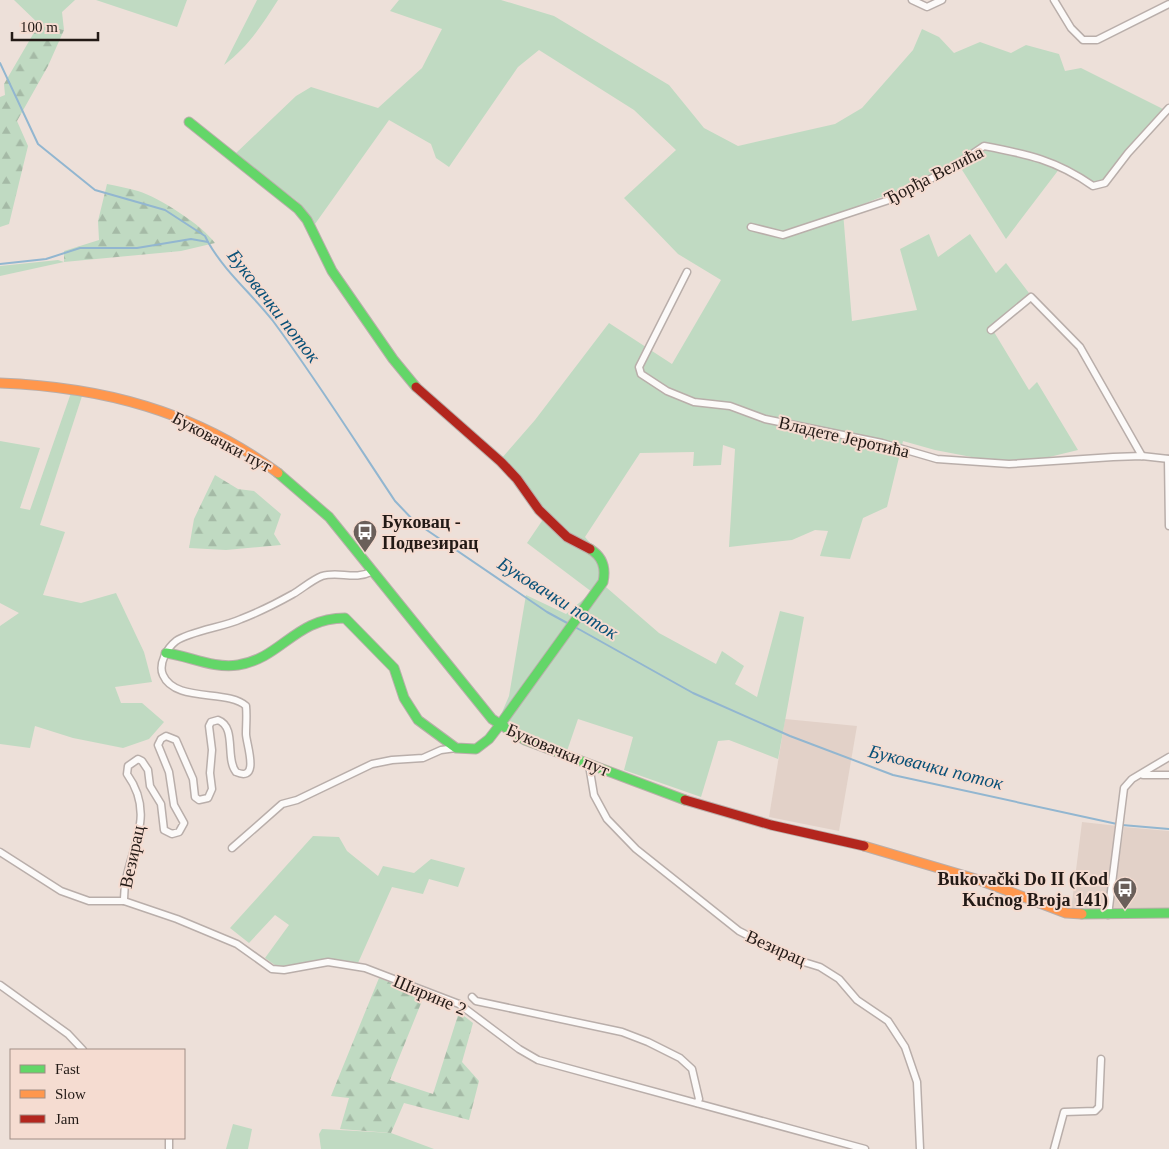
<svg xmlns="http://www.w3.org/2000/svg" width="1169" height="1149" font-family="'Times New Roman',serif">
	<defs>
		<pattern id="forest-firs" width="22" height="20" patternUnits="userSpaceOnUse" patternTransform="scale(1.25)"><rect width="22" height="20" fill="#c0dac2"/><path d="M5 1l3.5 6h-7zM16 11l3.5 6h-7z" fill="#a5baa6"/></pattern>
	</defs>
	<rect width="100%" height="100%" fill="#ede0d9"/>
	<g fill="#e2d1c8">
		<polygon points="785,719 857,726 839,831 769,817"/>
		<polygon points="1082,822 1118,826 1107,912 1071,910"/>
		<polygon points="1124,827 1169,831 1169,911 1111,911"/>
	</g>
	<g fill="#c0dac2">
		<polygon points="14,0 75,0 62,12 64,30 39,24"/>
		<polygon points="96,0 187,0 177,27"/>
		<path d="M 257,0 L 278,0 C 262,25 248,47 224,65 Z"/>
		<polygon points="399,0 501,0 554,16 669,85 704,128 738,146 835,124 862,108 913,50 922,29 939,37 954,53 980,42 1011,53 1026,45 1059,54 1065,71 1081,68 1165,110 1125,155 1099,189 1063,164 1006,239 957,162 922,181 843,212 852,321 917,310 900,249 929,234 938,257 970,234 996,273 1006,263 1029,293 991,327 1029,390 1037,382 1078,450 1033,461 982,459 935,450 903,441 887,507 863,518 850,559 820,556 828,531 815,530 792,540 729,547 735,449 723,445 721,465 693,466 694,452 640,453 585,537 597,551 604,571 599,581 659,633 716,664 722,651 744,666 735,684 757,697 780,611 804,617 778,759 729,740 718,741 701,797 624,770 633,737 578,719 567,751 522,733 500,717 509,696 526,595 566,614 592,592 527,543 546,515 501,459 535,420 609,323 672,364 721,280 678,254 624,198 676,150 634,110 539,50 518,67 449,167 436,158 431,144 389,120 315,224 297,201 235,154 296,96 311,87 378,108 422,68 442,29 390,11"/>
		<polygon points="58,260 64,262 0,276 0,266"/>
		<polygon points="72,390 83,393 40,525 65,532 43,595 81,603 116,593 144,652 152,682 115,687 121,703 142,703 164,722 149,739 123,748 73,738 35,726 30,748 0,744 0,626 19,613 0,603 0,441 40,448 20,508 30,510"/>
		<polygon points="313,836 339,837 347,851 378,876 383,866 414,873 431,859 465,868 458,887 429,879 423,894 392,887 358,963 326,960 279,968 265,958 289,925 275,915 249,943 230,928"/>
		<polygon points="233,1124 252,1129 248,1149 226,1149"/>
		<polygon points="322,1129 391,1133 434,1149 321,1149 319,1134"/>
	</g>
	<g fill="url(#forest-firs)">
		<polygon points="39,24 64,30 48,66 17,121 28,146 9,224 0,227 0,97 5,95 4,84"/>
		<path d="M 107,184 C 117,186 128,188 138,191 C 160,198 202,225 215,243 L 181,251 L 64,262 L 64,251 L 99,240 L 98,221 Z"/>
		<polygon points="215,475 238,489 254,491 281,514 274,534 281,545 226,550 189,548 194,519"/>
		<polygon points="379,978 424,996 390,1080 433,1094 459,1012 473,1023 462,1062 479,1081 469,1120 404,1103 391,1133 340,1129 349,1098 331,1096"/>
	</g>
	<g fill="none" stroke-linecap="round" stroke-linejoin="round">
		<g stroke="#92b6d0" stroke-width="2">
			<polyline points="0,63 38,144 95,190 165,210 205,236 208,242"/>
			<path d="M 0,264 L 46,259 L 80,248 L 137,248 L 191,239 L 208,242 C 225,272 252,294 273,321 C 316,379 355,441 395,501 L 415,522 L 547,612 L 569,624"/>
			<polyline points="575,627 693,693 790,736 893,775 1117,824"/>
			<polyline points="1122,825 1169,829"/>
		</g>
		<defs>
			<g id="street">
				<polyline points="912,0 927,7 942,0"/>
				<polyline points="1054,0 1071,28 1083,40 1097,40 1169,4"/>
				<path d="M 751,227 L 783,235 L 889,200 L 950,169 L 984,146 C 1027,154 1056,160 1093,186 L 1105,183 L 1128,153 L 1169,108"/>
				<polyline points="687,272 639,367 641,374 667,391 694,402 730,406 765,419 882,443 937,459 1009,464 1113,457 1142,456 1169,459"/>
				<polyline points="991,330 1031,297 1080,347 1142,456"/>
				<polyline points="1168,459 1169,526"/>
				<polyline points="589,765 594,795 607,819 636,849 739,931 794,959 820,967 839,979 857,1000 888,1021 905,1047 917,1082 920,1149"/>
				<polyline points="1143,775 1169,775"/>
				<polyline points="232,848 282,804 297,800 372,764 392,760 423,758 441,750 456,748"/>
				<polyline points="0,852 61,891 89,901 124,901 177,919 237,944 272,969 284,970 328,962 365,968 459,1004 519,1049 538,1060 865,1149"/>
				<path d="M 124,901 C 123,855 160,820 127,774 L 128,766 L 138,759 L 142,761 L 148,770 L 150,786 L 161,804 L 164,830 L 172,834 L 179,832 L 184,823 L 174,805 L 169,772 L 158,745 L 161,739 L 166,736 L 176,740 L 193,779 L 195,797 L 199,800 L 208,798 L 212,789 L 210,773 L 212,750 L 209,726 L 211,722 L 218,720 C 237,727 225,759 236,772 C 261,783 246,743 246,734 C 246,724 247,716 246,706 C 228,689 175,703 163,675 C 158,664 167,648 176,641 C 191,631 224,627 241,619 C 259,612 277,603 293,594 C 303,588 312,580 322,576 C 338,571 355,580 371,572"/>
				<polyline points="1108,915 1124,788 1132,779 1169,757"/>
				<polyline points="0,985 68,1034 83,1050"/>
				<polyline points="472,997 476,1001 622,1032 648,1042 680,1058 692,1069 699,1099 697,1103"/>
				<polyline points="169,1138 169,1149"/>
				<polyline points="1054,1149 1064,1112 1095,1111 1099,1107 1101,1059"/>
			</g>
			<g id="fast">
				<polyline points="189,122 298,209 307,220 332,271 393,359 416,387"/>
				<polyline points="278,473 329,517 492,719 525,740 685,800"/>
				<path d="M 166,653 C 189,656 214,669 238,665 C 282,658 295,618 345,618 L 394,668 L 404,698 L 418,720 L 456,748 L 476,749 L 489,739 L 499,726 L 603,582 C 606,568 603,557 590,549"/>
				<polyline points="1082,914 1169,913"/>
			</g>
			<g id="slow">
				<path d="M 0,383 C 102,387 195,411 278,473"/>
				<polyline points="864,846 979,880 1066,913 1082,914"/>
			</g>
			<g id="jam">
				<polyline points="416,387 501,462 517,479 539,510 567,537 590,549"/>
				<polyline points="685,800 771,825 864,846"/>
			</g>
		</defs>
		<use href="#street" stroke="#b9aeaa" stroke-width="9"/>
		<use href="#fast" stroke="#b9aeaa" stroke-width="11"/>
		<use href="#slow" stroke="#b9aeaa" stroke-width="11"/>
		<use href="#jam" stroke="#b9aeaa" stroke-width="11"/>
		<use href="#street" stroke="#fcfaf9" stroke-width="6"/>
		<use href="#fast" stroke="#63d668" stroke-width="9"/>
		<use href="#slow" stroke="#ff974d" stroke-width="9"/>
		<use href="#jam" stroke="#b3261e" stroke-width="9"/>
	</g>
	<defs>
		<symbol id="bus-pin" viewBox="-11 -11 22 30"><path d="M0 17L-7.5 6A9.5 9.5 0 1 1 7.5 6Z" fill="#6a5f5a" stroke="#f5dcd1"/><path d="M-5-6H5V4H4V6H2V4H-2V6H-4V4H-5ZM-3.5-4V0h7V-4ZM-3.5 1.2v1.5H-2V1.2ZM2 1.2v1.5H3.5V1.2Z" fill="#fff"/></symbol>
	</defs>
	<g fill-rule="evenodd">
		<use href="#bus-pin" x="351" y="518" width="28" height="38"/>
		<use href="#bus-pin" x="1111" y="875" width="28" height="38"/>
	</g>
	<g text-anchor="middle" dominant-baseline="central" stroke-width="4" stroke-linejoin="round" paint-order="stroke">
		<g font-size="18" fill="#231a16" stroke="#f5dcd1">
			<text transform="translate(934 175) rotate(-27)">Ђорђа Велића</text>
			<text transform="translate(844 437) rotate(13)">Владете Јеротића</text>
			<text transform="translate(222 442) rotate(28)">Буковачки пут</text>
			<text transform="translate(558 750) rotate(23)">Буковачки пут</text>
			<text transform="translate(132 857) rotate(-78)">Везирац</text>
			<text transform="translate(776 948) rotate(24)">Везирац</text>
			<text transform="translate(430 995) rotate(23)">Ширине 2</text>
		</g>
		<g font-size="18" font-weight="bold" fill="#231a16" stroke="#f5dcd1" text-anchor="start">
			<text x="382" y="522">Буковац -<tspan x="382" dy="21">Подвезирац</tspan></text>
			<text x="1108" y="879" text-anchor="end">Bukovački Do II (Kod<tspan x="1108" dy="21">Kućnog Broja 141)</tspan></text>
		</g>
		<g font-size="19" font-style="italic" fill="#095178" stroke="#f5dcd1">
			<text transform="translate(274 306) rotate(52)">Буковачки поток</text>
			<text transform="translate(558 598) rotate(32)">Буковачки поток</text>
			<text transform="translate(936 767) rotate(14)">Буковачки поток</text>
		</g>
	</g>
	<rect x="10" y="1049" width="175" height="90" fill="#f5dcd1" stroke="#a18e86"/>
	<rect x="20" y="1065" width="25" height="8" fill="#63d668" stroke="#a18e86"/>
	<text x="55" y="1074" font-size="15" fill="#231a16">Fast</text>
	<rect x="20" y="1090" width="25" height="8" fill="#ff974d" stroke="#a18e86"/>
	<text x="55" y="1099" font-size="15" fill="#231a16">Slow</text>
	<rect x="20" y="1115" width="25" height="8" fill="#b3261e" stroke="#a18e86"/>
	<text x="55" y="1124" font-size="15" fill="#231a16">Jam</text>
	<path d="M12 32v8h86v-8" fill="none" stroke="#231a16" stroke-width="2.5"/>
	<text x="20" y="32" font-size="15" fill="#231a16" stroke="#f5dcd1" stroke-width="4" paint-order="stroke">100 m</text>
</svg>
